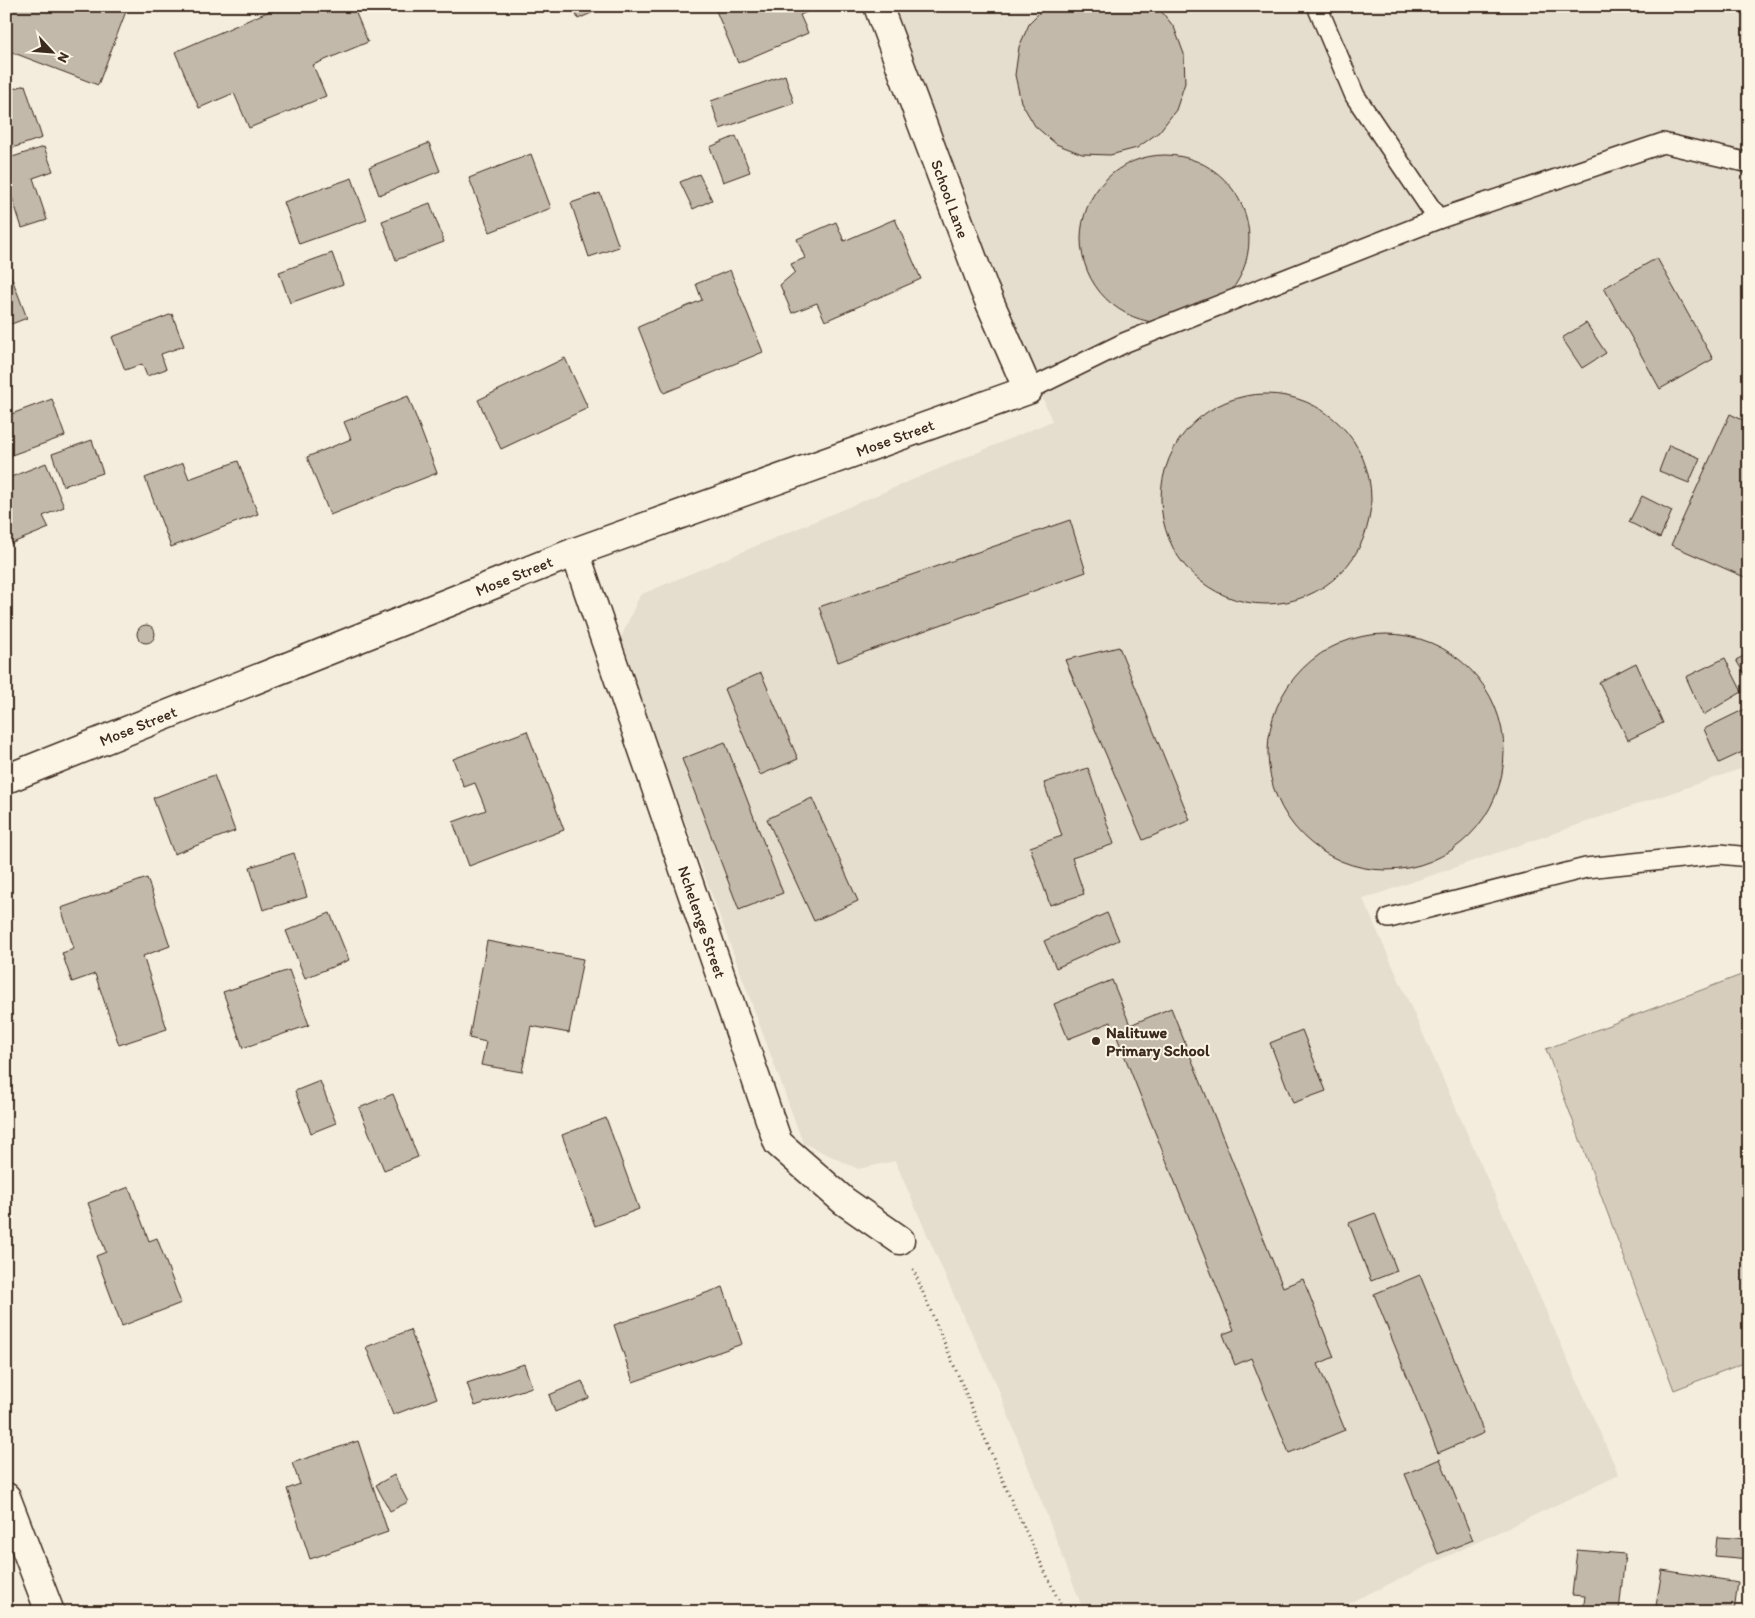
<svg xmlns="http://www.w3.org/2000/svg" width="1755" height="1618" font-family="Itim,sans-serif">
	<rect width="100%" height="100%" fill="#f4eddd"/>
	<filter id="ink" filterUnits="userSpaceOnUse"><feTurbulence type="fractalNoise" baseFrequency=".02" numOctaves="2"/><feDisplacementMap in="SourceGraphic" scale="10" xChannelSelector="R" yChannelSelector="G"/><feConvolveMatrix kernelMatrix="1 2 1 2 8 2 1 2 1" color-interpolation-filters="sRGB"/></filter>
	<g filter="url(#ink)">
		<polygon fill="#e5ddce" points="880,6 1749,6 1749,766 1363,899 1619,1475 1330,1612 1084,1612 996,1383 955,1298 895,1161 858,1169 803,1143 619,642 640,595 1052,421"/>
		<polygon fill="#d6cdbd" stroke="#887c6e" points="1749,972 1749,1361 1674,1390 1546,1049"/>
		<g fill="#c3b9aa" stroke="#3b2a1e">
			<polygon points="10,6 128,6 98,85 6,50 6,18"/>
			<polygon points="281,6 353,6 368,42 313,65 326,96 249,128 234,93 199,108 175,52"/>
			<polygon points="573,6 607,6 578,19"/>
			<polygon points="714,6 815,6 816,8 800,15 808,33 738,63"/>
			<polygon points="1046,6 1157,6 1174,27 1184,54 1185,83 1176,110 1159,132 1137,148 1110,155 1082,154 1056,144 1035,126 1021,102 1015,75 1019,47 1030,22"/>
			<polygon points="785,75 794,103 720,129 711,101"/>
			<polygon points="25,85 42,138 6,150 6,91"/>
			<polygon points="736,136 750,172 723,182 710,147"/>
			<polygon points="429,143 440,171 379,195 369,167"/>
			<polygon points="44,147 53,171 33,178 47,220 22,228 6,178 6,159"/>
			<polygon points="531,154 551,208 490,232 469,178"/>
			<circle cx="1165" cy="239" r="84"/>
			<polygon points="699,174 712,200 693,209 680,182"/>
			<polygon points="352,178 367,220 299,244 284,202"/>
			<polygon points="600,193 619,247 589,257 571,203"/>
			<polygon points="430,203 444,242 396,260 382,221"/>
			<polygon points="895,219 921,279 825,321 817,303 792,313 780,285 795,272 791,264 805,258 797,239 836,222 844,241"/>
			<polygon points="332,253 343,284 290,303 279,272"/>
			<polygon points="1657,258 1713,359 1660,389 1604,288"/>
			<polygon points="6,263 27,318 6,326"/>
			<polygon points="730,270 763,352 664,393 638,327 702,300 696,284"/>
			<polygon points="172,314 184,346 161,354 166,369 147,376 142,364 125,370 112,337"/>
			<polygon points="1586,323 1606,353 1582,368 1562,338"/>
			<polygon points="565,358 588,408 501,449 478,400"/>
			<circle cx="1266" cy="499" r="105"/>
			<polygon points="408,396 437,473 330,515 307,457 351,439 344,422"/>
			<polygon points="52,399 65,436 6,457 6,416"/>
			<polygon points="1730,414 1749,423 1749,579 1671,545"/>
			<polygon points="92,440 103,473 63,486 52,454"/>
			<polygon points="1669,445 1700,458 1689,483 1659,471"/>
			<polygon points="238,461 258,514 171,547 145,478 183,463 189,479"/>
			<polygon points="46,463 64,507 43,516 49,528 10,544 6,535 6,479"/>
			<polygon points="1642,496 1672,511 1660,538 1629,522"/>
			<polygon points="1070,520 1086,572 838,662 819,607"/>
			<circle cx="146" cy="634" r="9"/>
			<circle cx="1386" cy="752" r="118"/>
			<polygon points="1119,647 1190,820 1143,840 1065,660"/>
			<polygon points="1749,653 1749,682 1736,660"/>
			<polygon points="1725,658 1742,692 1703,715 1686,677"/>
			<polygon points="1636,663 1663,723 1628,740 1599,682"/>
			<polygon points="761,673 798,759 760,775 724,689"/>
			<polygon points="1749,707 1749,749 1719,763 1704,729"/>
			<polygon points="527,731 564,830 469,866 453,822 486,810 475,783 464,787 453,759"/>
			<polygon points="725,742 783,893 739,910 682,759"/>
			<polygon points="1088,768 1114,844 1072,858 1084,894 1050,905 1030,847 1062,836 1044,783"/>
			<polygon points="214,775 235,831 174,854 153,798"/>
			<polygon points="812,798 858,901 814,921 767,819"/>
			<polygon points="294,853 307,897 263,910 250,867"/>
			<polygon points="147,878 170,946 143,956 167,1029 119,1045 95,974 72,982 62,953 74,949 61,908"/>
			<polygon points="330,913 349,960 305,978 286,931"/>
			<polygon points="1107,913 1119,940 1056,968 1044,941"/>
			<polygon points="487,941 583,959 569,1033 531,1026 522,1072 481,1065 486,1042 469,1038"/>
			<polygon points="289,970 309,1025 243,1048 223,992"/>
			<polygon points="1112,980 1130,1025 1171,1008 1283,1287 1303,1279 1334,1357 1318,1364 1345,1430 1289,1453 1251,1358 1235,1365 1223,1334 1234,1330 1111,1022 1068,1039 1054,1004"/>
			<polygon points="1302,1030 1326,1091 1293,1103 1270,1043"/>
			<polygon points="320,1081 336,1123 311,1133 295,1091"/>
			<polygon points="393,1094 418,1157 384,1170 359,1108"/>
			<polygon points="606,1118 639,1209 595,1226 562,1135"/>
			<polygon points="129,1187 149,1241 157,1238 181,1303 122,1326 96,1256 106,1252 88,1203"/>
			<polygon points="1375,1213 1397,1271 1371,1281 1349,1223"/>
			<polygon points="1420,1275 1484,1433 1438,1453 1374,1294"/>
			<polygon points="723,1287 742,1344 633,1382 614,1325"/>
			<polygon points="410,1330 437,1398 393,1415 366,1347"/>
			<polygon points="524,1364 532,1387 475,1406 467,1383"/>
			<polygon points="582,1381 589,1398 555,1412 549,1395"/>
			<polygon points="358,1441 388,1532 310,1559 287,1489 300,1484 292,1463"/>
			<polygon points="1440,1459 1473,1540 1438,1554 1405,1474"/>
			<polygon points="394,1475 408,1502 390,1511 376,1485"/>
			<polygon points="1717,1537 1749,1539 1749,1559 1715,1556"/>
			<polygon points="1577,1550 1625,1554 1619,1612 1583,1612 1585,1596 1572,1595"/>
			<polygon points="1662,1570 1738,1582 1734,1612 1655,1612"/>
		</g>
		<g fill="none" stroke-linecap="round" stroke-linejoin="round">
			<defs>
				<g id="lane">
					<polyline points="1317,6 1355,96 1438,219"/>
					<polyline points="1028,390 1126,342 1438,219 1663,143 1749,163"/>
					<polyline points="1389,918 1586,868 1720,854 1749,857"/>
				</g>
				<g id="street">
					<polyline points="575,552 778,1143 844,1201 900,1240"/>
					<polyline points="6,779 575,552 1028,390 984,289 878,6"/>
					<polyline points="6,1497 50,1612"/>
				</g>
			</defs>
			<use href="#lane" stroke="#3b2a1e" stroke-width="22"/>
			<use href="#street" stroke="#3b2a1e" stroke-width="31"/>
			<polyline stroke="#3b2a1e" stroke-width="3" stroke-dasharray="1 4" stroke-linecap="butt" points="913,1269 1012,1502 1064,1612"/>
			<use href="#lane" stroke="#fcf5e5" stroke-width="19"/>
			<use href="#street" stroke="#fcf5e5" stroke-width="28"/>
		</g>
	</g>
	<circle fill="#3b2a1e" stroke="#fcf5e5" stroke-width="2" cx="1096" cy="1041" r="5"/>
	<g text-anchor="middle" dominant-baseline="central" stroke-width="4" stroke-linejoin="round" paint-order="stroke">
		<g font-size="16" fill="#3b2a1e" stroke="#fcf5e5">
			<text transform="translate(950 199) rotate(70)">School Lane</text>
			<text transform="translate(895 438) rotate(-20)">Mose Street</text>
			<text transform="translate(514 576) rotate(-22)">Mose Street</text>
			<text transform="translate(138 726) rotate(-22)">Mose Street</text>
			<text transform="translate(702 922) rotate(71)">Nchelenge Street</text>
		</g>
		<g font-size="16" font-weight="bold" fill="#3b2a1e" stroke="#fcf5e5" text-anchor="start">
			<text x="1106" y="1032">Nalituwe<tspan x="1106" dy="18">Primary School</tspan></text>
		</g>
	</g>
	<rect width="1755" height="1618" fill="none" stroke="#fcf5e5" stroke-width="25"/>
	<rect x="12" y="12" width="1730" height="1593" fill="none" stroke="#3b2a1e" stroke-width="2" filter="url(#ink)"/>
	<g transform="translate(52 52) rotate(116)" stroke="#fcf5e5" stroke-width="4" paint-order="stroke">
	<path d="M0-4L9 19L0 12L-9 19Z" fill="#3b2a1e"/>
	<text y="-8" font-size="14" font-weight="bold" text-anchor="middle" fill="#3b2a1e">N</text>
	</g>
</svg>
